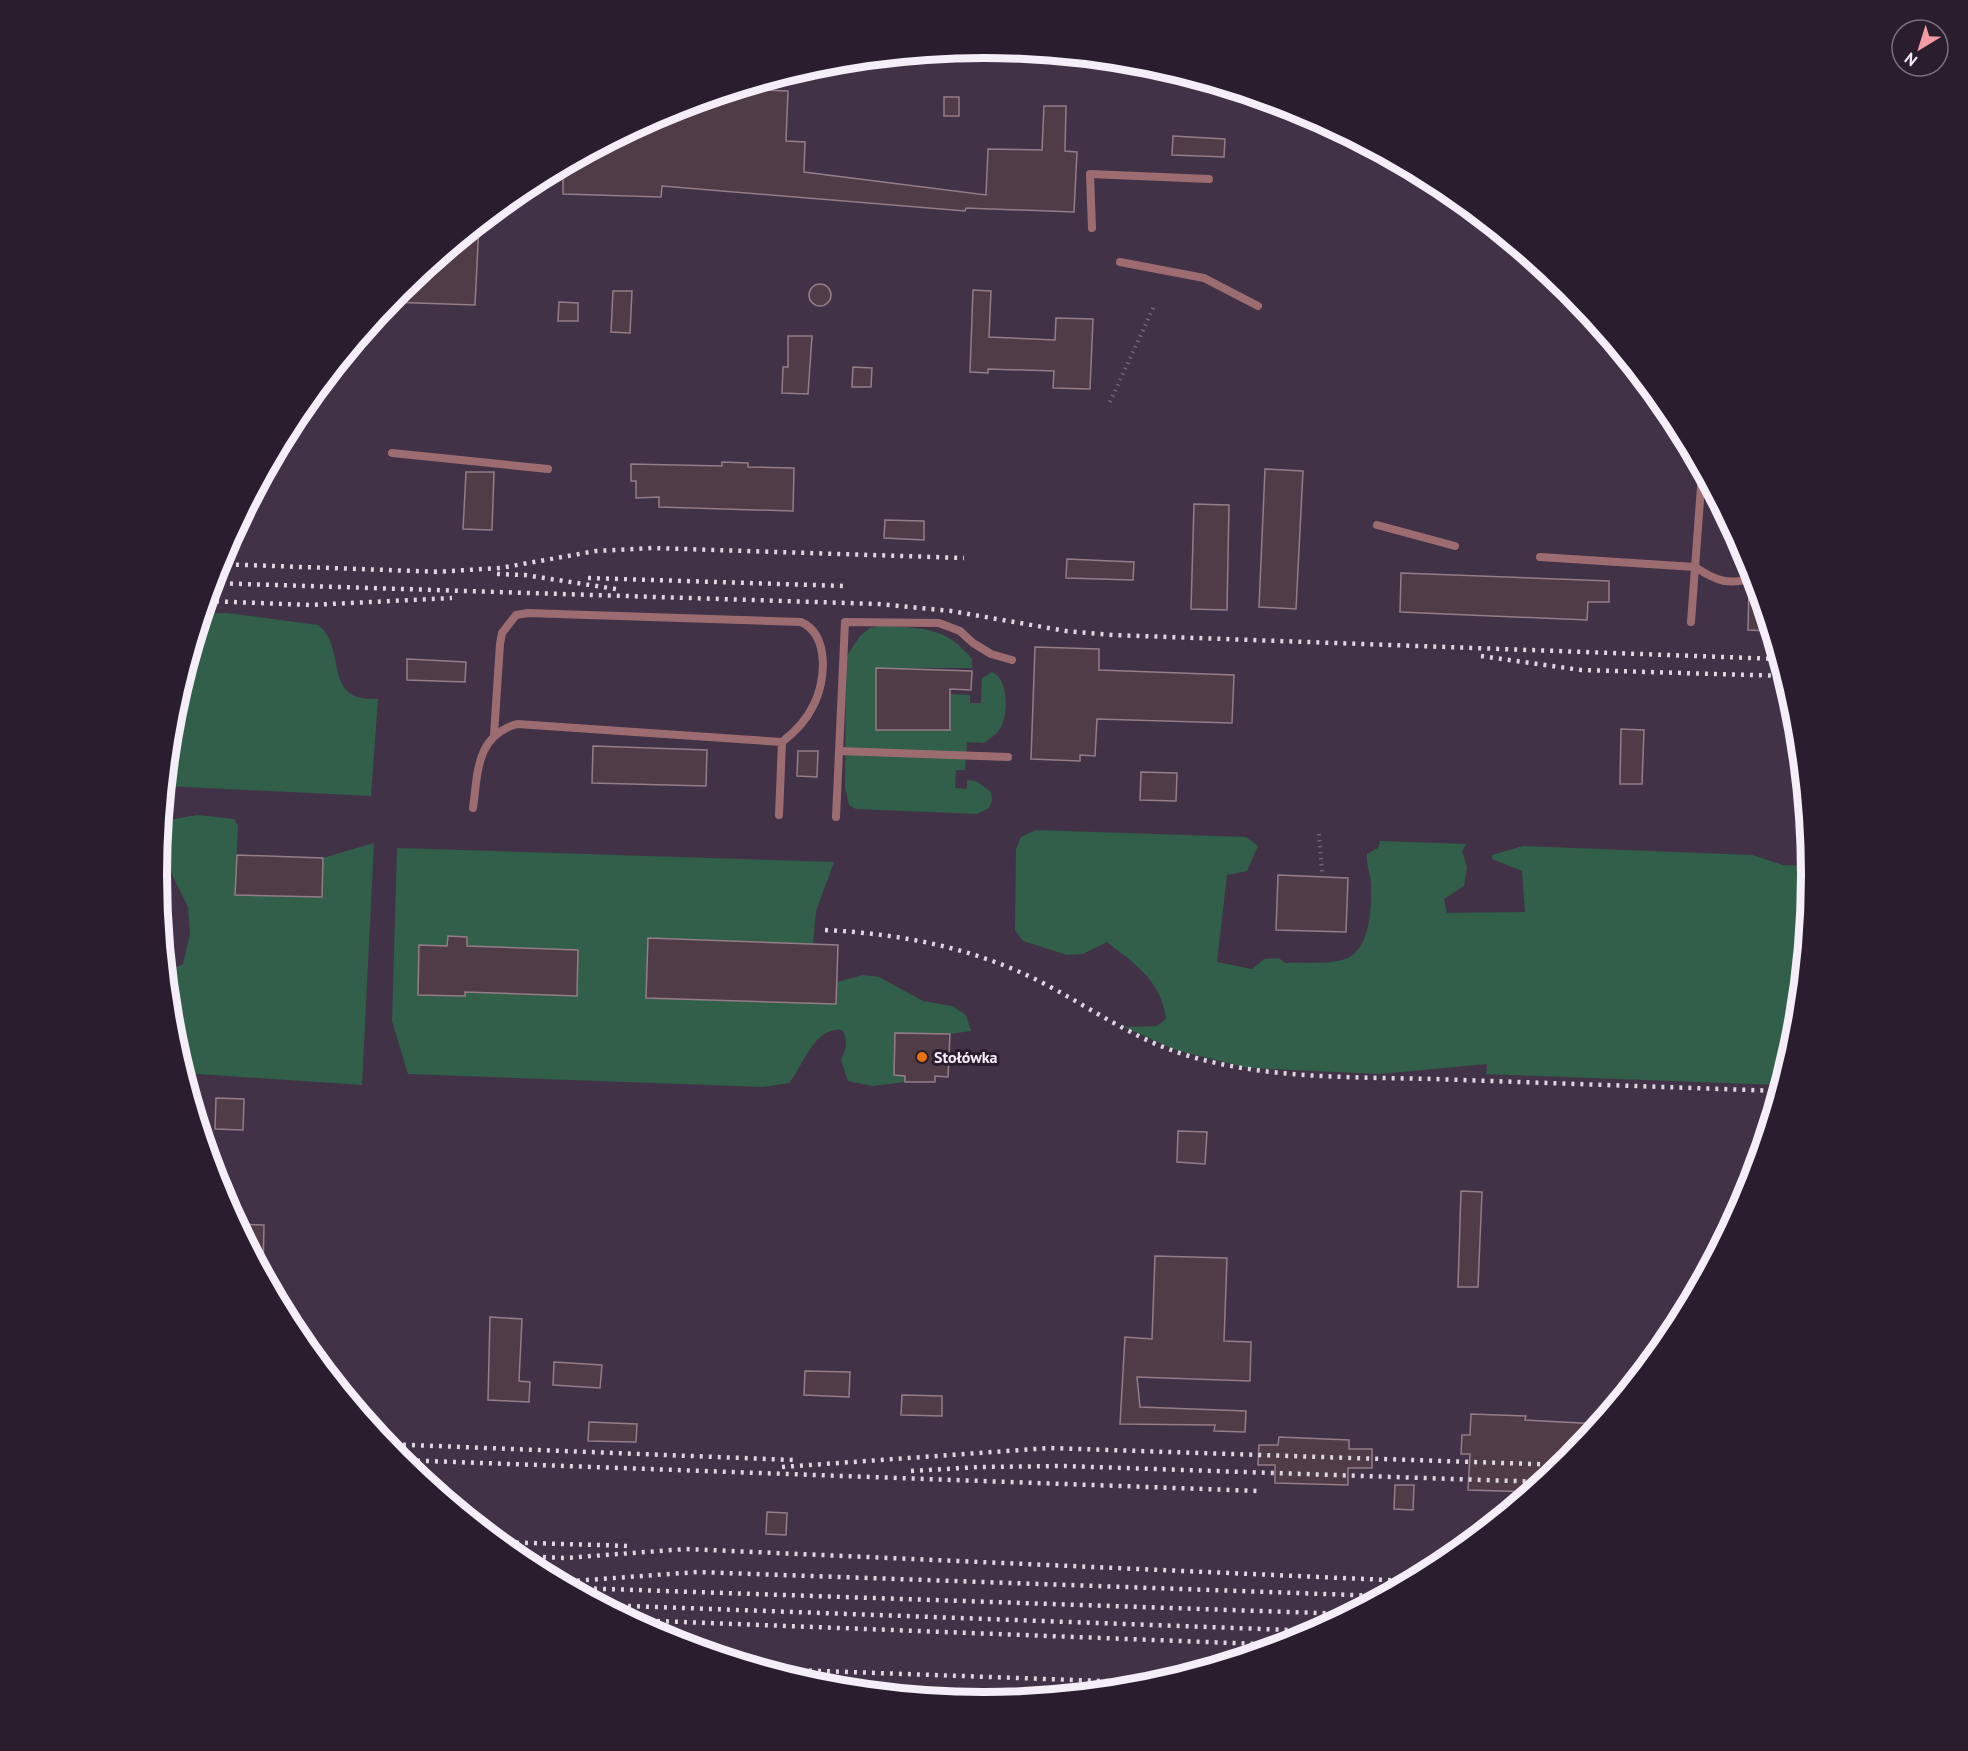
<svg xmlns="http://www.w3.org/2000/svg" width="1968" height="1751" font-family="'PT Sans',sans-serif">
	<rect width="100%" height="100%" fill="#342838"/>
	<circle fill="#423247" cx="984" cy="876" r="825"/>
	<g fill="#315f49">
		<path d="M 205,613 L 227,613 L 318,625 C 349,649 320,702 378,699 L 371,796 L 165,786 L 172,714 Z"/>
		<path d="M 884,625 C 924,630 944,625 972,659 L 972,668 L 877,668 L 876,730 L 950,730 L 950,694 L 970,695 L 970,703 L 981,703 L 982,678 L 992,672 C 1009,679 1009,717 999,730 C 996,735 989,739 984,743 L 967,742 L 965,770 L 956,770 L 955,788 L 967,789 L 967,780 L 976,781 L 991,792 L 992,801 L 989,808 L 977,814 L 856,809 L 849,805 L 845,787 L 846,657 L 860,636 L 870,628 Z"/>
		<polygon points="197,815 234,819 238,826 235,895 322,896 323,858 374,843 362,1085 183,1073 172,1037 166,967 168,971 183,964 190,934 188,907 159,848 162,821"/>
		<path d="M 1036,830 L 1246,837 L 1258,846 L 1247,871 L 1227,875 L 1217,962 L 1252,969 L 1264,959 L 1279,958 L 1285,963 C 1303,962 1327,965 1345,959 C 1370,951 1372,907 1371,885 C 1371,874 1366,866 1367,854 L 1378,848 L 1380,841 L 1466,844 L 1462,851 L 1467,867 L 1464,886 L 1444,899 L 1447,913 L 1525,912 L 1522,871 L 1492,859 L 1492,855 L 1523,846 L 1752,855 L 1783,865 L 1811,866 L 1796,1037 L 1781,1085 L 1486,1074 L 1487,1064 L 1380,1074 L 1248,1068 L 1176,1050 L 1124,1027 L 1157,1026 L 1166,1019 C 1161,980 1136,965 1107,942 L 1083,954 L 1067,955 L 1023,941 L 1015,930 L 1016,849 L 1021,837 Z"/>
		<path d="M 397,848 L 834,862 L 816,911 L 813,944 L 648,938 L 646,998 L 836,1004 L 837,982 L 863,975 L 879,977 L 923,1001 L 952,1006 L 966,1015 L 971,1031 L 950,1034 L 896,1033 L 894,1075 L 905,1076 L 905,1082 L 872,1086 L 848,1081 L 841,1060 C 846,1049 849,1041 842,1030 C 814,1027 805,1063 789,1083 L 763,1087 L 408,1074 L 392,1021 Z"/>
	</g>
	<g fill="#503c47" stroke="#947c88" stroke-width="1.5">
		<polygon points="765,81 765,90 788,91 786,141 805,142 804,172 986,195 988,149 1042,150 1044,106 1066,106 1065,151 1077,152 1074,212 966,208 965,211 662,186 661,197 563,194 563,167 668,111"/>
		<rect x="944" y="97" width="15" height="19"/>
		<polygon points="1173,136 1225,139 1224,157 1172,155"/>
		<polygon points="479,224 475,305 390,302 399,290"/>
		<circle cx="820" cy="295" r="11"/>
		<polygon points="973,290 991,291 989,337 1055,340 1056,318 1093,319 1090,389 1053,388 1054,371 988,369 988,373 970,372"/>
		<polygon points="613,291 632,291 630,333 611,332"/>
		<polygon points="559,302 578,303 578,321 558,321"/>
		<polygon points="788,336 812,336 808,394 782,393 783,367 788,367"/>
		<polygon points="853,367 872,368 871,387 852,387"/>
		<polygon points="722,462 748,463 748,467 794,468 793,511 659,507 659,497 636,498 636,481 631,481 631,464 722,466"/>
		<polygon points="1265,469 1303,471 1296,609 1259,607"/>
		<polygon points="466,472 494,472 492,530 463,529"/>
		<polygon points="1194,504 1229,505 1227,610 1191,609"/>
		<polygon points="885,520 924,521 924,540 884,538"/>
		<polygon points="1067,559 1134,562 1133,580 1066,578"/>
		<polygon points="1401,573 1609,581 1609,602 1588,602 1587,620 1400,612"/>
		<polygon points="1756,584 1770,631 1748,630 1749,586"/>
		<polygon points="1035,647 1099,649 1099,670 1234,675 1232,723 1097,719 1095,756 1080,755 1080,761 1031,759"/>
		<polygon points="407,659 466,662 465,682 407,680"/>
		<polygon points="876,668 972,671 971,690 950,689 950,730 876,730"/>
		<polygon points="1621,729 1644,730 1642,784 1620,784"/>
		<polygon points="593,746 707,750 706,786 592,783"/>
		<polygon points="798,751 818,751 817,777 797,776"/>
		<polygon points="1141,772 1177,773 1176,801 1140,800"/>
		<polygon points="237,855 323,858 322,897 235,895"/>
		<polygon points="1278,875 1348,878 1346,932 1276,930"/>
		<polygon points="448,936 467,937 467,946 578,950 577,996 465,992 465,996 418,995 419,945 447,946"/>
		<polygon points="648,938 838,945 836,1004 646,998"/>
		<polygon points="895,1033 950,1034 948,1077 935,1076 935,1082 905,1082 905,1076 894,1075"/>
		<polygon points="216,1098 244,1099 243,1130 215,1129"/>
		<polygon points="1178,1131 1207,1132 1205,1164 1177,1162"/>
		<polygon points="1461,1191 1482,1192 1478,1287 1458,1287"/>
		<polygon points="236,1224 264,1225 263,1273 238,1226"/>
		<polygon points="1155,1256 1227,1258 1224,1341 1251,1342 1250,1381 1137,1377 1140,1407 1246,1411 1245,1432 1214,1431 1215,1425 1120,1424 1125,1337 1152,1339"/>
		<polygon points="490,1317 522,1319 519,1381 530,1382 529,1402 488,1400"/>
		<polygon points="554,1362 602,1365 600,1388 553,1385"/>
		<polygon points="805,1371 850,1372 849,1397 804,1395"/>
		<polygon points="902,1395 942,1396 942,1416 901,1415"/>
		<polygon points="1471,1414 1526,1416 1525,1420 1599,1424 1569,1461 1531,1492 1468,1490 1470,1454 1461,1454 1462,1435 1470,1435"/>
		<polygon points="589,1422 637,1424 636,1442 588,1441"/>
		<polygon points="1279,1437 1349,1440 1349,1449 1372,1449 1372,1468 1348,1468 1348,1485 1275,1483 1275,1465 1258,1465 1259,1445 1278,1445"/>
		<polygon points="1395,1485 1414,1485 1413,1510 1394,1509"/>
		<polygon points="767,1512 787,1513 786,1535 766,1534"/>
	</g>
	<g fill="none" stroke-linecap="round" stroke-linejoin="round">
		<g stroke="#6f6472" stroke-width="4" stroke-dasharray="1.5 4.5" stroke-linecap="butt">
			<polyline points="1110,402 1155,304"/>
			<polyline points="1319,834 1322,872"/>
		</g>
		<g stroke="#9d6c71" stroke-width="8">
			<polyline points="1092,228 1090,174 1209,179"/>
			<polyline points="1120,262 1204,278 1258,306"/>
			<polyline points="392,453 548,469"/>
			<polyline points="1377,525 1455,546"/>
			<path d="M 1540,557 L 1695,567 C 1718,582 1728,585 1754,578"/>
			<polyline points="1691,622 1702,473"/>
			<path d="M 494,735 L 500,644 L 502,633 L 516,615 L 528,613 L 801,622 C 830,635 826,682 813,706 C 806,721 795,732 782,742"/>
			<polyline points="839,751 1008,757"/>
			<path d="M 473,808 C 478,772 476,736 517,724 L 782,742 L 779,815"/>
			<polyline points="836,817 845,622 939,623 960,631 973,643 991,654 1012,660"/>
		</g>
		<g stroke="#ddd5e0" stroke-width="4.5" stroke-dasharray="3 6" stroke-linecap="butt">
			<polyline points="218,564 443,572"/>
			<polyline points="434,572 500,568 596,551 653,548 964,558"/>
			<polyline points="497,574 525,575 616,589"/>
			<polyline points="588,578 844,586"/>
			<polyline points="212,583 879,604 951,611 1066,631 1113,635 1779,659"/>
			<polyline points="207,601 310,605 452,598"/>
			<polyline points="1481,656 1581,670 1784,676"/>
			<path d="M 825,930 C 901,934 971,947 1039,981 C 1090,1007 1134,1040 1189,1056 C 1267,1079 1353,1077 1434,1079 C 1549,1083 1664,1087 1779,1091"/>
			<polyline points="385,1444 793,1460"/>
			<polyline points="399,1460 1259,1491"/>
			<polyline points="782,1467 1049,1448 1564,1465"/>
			<polyline points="911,1471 979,1467 1064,1466 1543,1482"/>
			<polyline points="498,1542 630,1546"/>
			<polyline points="516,1556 565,1558 686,1549 1410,1581"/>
			<polyline points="559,1582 697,1572 1382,1596"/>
			<polyline points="576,1588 1349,1614"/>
			<polyline points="601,1605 1318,1631"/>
			<polyline points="630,1620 1285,1645"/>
			<polyline points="764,1669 1159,1683"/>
			<polyline points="820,1686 996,1693 1078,1688"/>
		</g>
	</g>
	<circle fill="#e8710a" stroke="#2a1e2e" stroke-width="2" cx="922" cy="1057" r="6"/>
	<g text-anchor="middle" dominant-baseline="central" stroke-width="6" stroke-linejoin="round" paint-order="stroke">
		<g font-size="16" font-weight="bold" fill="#f5edf7" stroke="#2a1e2e" text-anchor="start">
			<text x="934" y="1057">Stołówka</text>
		</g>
	</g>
	<path d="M0 0H1968V1751H0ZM167 875a817 817 0 1 1 1634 0a817 817 0 1 1-1634 0Z" fill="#2a1e2e" fill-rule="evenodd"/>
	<path fill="none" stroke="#f5edf7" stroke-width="8" d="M167 875a817 817 0 1 1 1634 0a817 817 0 1 1-1634 0Z"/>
	<g transform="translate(1920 48) rotate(218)"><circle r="28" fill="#2a1e2e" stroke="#7b717e" stroke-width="1.5"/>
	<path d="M0-4.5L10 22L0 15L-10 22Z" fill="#f49aa2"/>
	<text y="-9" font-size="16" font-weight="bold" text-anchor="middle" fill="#f5edf7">N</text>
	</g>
</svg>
